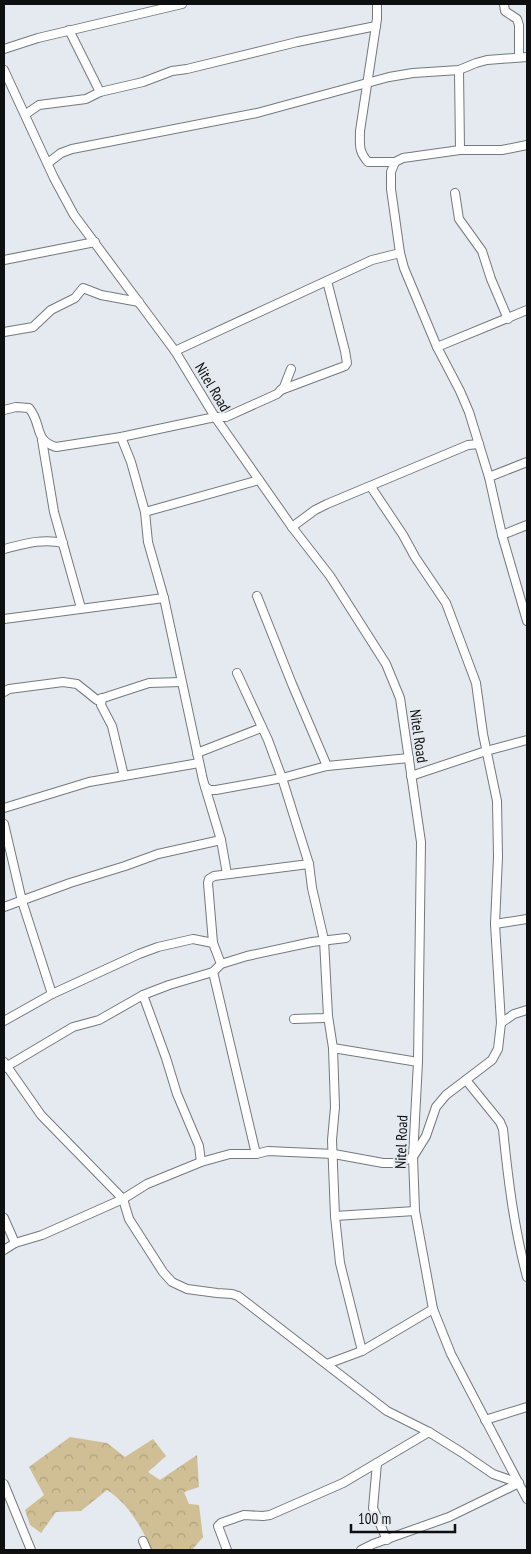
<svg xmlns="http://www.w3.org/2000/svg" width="531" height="1554" font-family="'PT Sans Narrow',sans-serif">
	<defs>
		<pattern id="forest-crowns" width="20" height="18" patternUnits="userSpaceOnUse" patternTransform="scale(1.25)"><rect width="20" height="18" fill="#d0be95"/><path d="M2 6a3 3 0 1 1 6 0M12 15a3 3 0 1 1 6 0" fill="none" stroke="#b1a27f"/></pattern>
	</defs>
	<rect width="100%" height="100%" fill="#e4eaef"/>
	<path fill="url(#forest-crowns)" d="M 70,1437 L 107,1443 L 125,1457 L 153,1439 L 166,1456 L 148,1472 L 160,1480 L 197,1455 L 199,1487 L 184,1492 L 189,1504 L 199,1505 L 203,1537 L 192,1550 L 152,1550 C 141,1527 129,1504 107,1490 L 81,1511 L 56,1512 L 41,1533 L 30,1525 L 25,1510 L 44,1495 L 29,1467 Z"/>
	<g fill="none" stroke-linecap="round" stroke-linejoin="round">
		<defs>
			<g id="minor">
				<path d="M 377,4 L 377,19 L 360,131 C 360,144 358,151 368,162 L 395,162"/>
				<polyline points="504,4 505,11 517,19 519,25 519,57"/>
				<polyline points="69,30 100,92"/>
				<polyline points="4,49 38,38 182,4"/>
				<polyline points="4,70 54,178 74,215 175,351 215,417 292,527 330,576 386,664 400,698 421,842 418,1062 413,1157 415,1211 433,1309 451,1354 527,1499"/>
				<polyline points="459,70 460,150"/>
				<polyline points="26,114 39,105 86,99 100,92 143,82 172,71 187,69 297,42 376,26"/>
				<polyline points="527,145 502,150 460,150 403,158 395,162 391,172 391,189 400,253 404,268 437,347 460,391 469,412 489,477 502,535 527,621"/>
				<polyline points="48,163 61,153 72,149 257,113 389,77 413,73 459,70 476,63 487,60 527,57"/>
				<polyline points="455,193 459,219 482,251 491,279 508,319"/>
				<polyline points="4,260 95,242"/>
				<polyline points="4,332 33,327 51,310 75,298 83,288 101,295 139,302"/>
				<polyline points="437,347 527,310"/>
				<polyline points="175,351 372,260 400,253"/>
				<polyline points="281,390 345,366 347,363 345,351 327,281"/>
				<path d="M 4,410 L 16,407 L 29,408 C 43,425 33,440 56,447 L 121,437 L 215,417 L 226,417 L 277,394 L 284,387 L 291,369"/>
				<polyline points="121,437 131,462 145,512 148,542 164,598 203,780 221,840 227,874"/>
				<polyline points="42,440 54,512 81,608"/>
				<polyline points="489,477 527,462"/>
				<polyline points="145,512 259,480"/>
				<polyline points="292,527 315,510 327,504 468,445 479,444"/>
				<polyline points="502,535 527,525"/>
				<path d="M 4,549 C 24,544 43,538 63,543"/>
				<polyline points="257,596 292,684 327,766"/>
				<polyline points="4,619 164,598"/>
				<polyline points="237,673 268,740 282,778 309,864 312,888 324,940 328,1016 333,1048 418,1062"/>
				<polyline points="4,692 9,689 63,682 77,684 97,700 149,683 181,682"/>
				<polyline points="102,698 101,705 112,726 124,776"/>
				<polyline points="197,753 261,728"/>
				<polyline points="411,776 486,751 527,740"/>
				<polyline points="205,787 210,790 216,790 282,778 327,766 409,758"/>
				<polyline points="4,808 89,782 199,763"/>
				<polyline points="4,824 22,901 52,994"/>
				<polyline points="4,907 70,883 125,866 158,854 221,840"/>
				<polyline points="495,924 527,919"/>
				<polyline points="221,964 213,943 208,883 209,879 214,876 309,864"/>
				<polyline points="213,972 256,1154"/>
				<polyline points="143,995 166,1058 177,1094 199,1146 201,1162"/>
				<polyline points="294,1019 324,1018 328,1016"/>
				<polyline points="4,1021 52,994 139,954 158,947 193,939 213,943"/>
				<polyline points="501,1023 514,1014 527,1010"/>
				<polyline points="333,1048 335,1107 332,1140 335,1216 340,1263 362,1351"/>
				<polyline points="4,1062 41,1115 123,1199 129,1219 163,1272 172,1282 187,1289 217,1293 232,1294 238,1296 387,1411 429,1432 461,1452 493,1474 519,1483"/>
				<polyline points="4,1068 73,1027 99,1020 143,995 169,985 213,972 221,964 247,956 312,942 346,938"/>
				<path d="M 466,1080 L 500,1122 L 503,1129 C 508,1179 514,1228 527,1277"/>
				<polyline points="335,1216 415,1211"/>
				<polyline points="4,1218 15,1243"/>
				<polyline points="4,1250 15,1243 42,1235 123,1199 147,1184 201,1162 230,1154 256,1154 268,1151 334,1154 383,1163 399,1163 413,1157 426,1136 436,1107 446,1095 492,1060 498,1049 501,1023 495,924 498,857 497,801 483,734 476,683 446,603 415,557 403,535 371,487"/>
				<polyline points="327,1364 362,1351 433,1309"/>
				<polyline points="485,1420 527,1407"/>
				<polyline points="377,1463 373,1508 387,1540"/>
				<polyline points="4,1484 31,1550"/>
				<polyline points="143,1541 147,1550"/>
				<polyline points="227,1550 218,1526 221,1523 244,1515 263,1516 270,1515 343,1483 429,1432"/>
				<polyline points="361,1550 373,1544 449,1517 519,1483"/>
			</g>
		</defs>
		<use href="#minor" stroke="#74797e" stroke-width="10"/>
		<use href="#minor" stroke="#fff" stroke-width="8"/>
	</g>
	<g text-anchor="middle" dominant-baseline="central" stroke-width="4" stroke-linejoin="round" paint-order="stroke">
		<g font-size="15" fill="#0e0f11" stroke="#e4eaef">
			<text transform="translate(213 387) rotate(59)">Nitel Road</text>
			<text transform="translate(419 736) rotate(82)">Nitel Road</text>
			<text transform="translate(401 1142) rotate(-88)">Nitel Road</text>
		</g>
	</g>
	<rect width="531" height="1554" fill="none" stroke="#0e0f11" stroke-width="10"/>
	<path d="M351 1524v8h104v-8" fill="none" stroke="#0e0f11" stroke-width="2.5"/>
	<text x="358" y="1524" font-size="15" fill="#0e0f11" stroke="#e4eaef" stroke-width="4" paint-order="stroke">100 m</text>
</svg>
